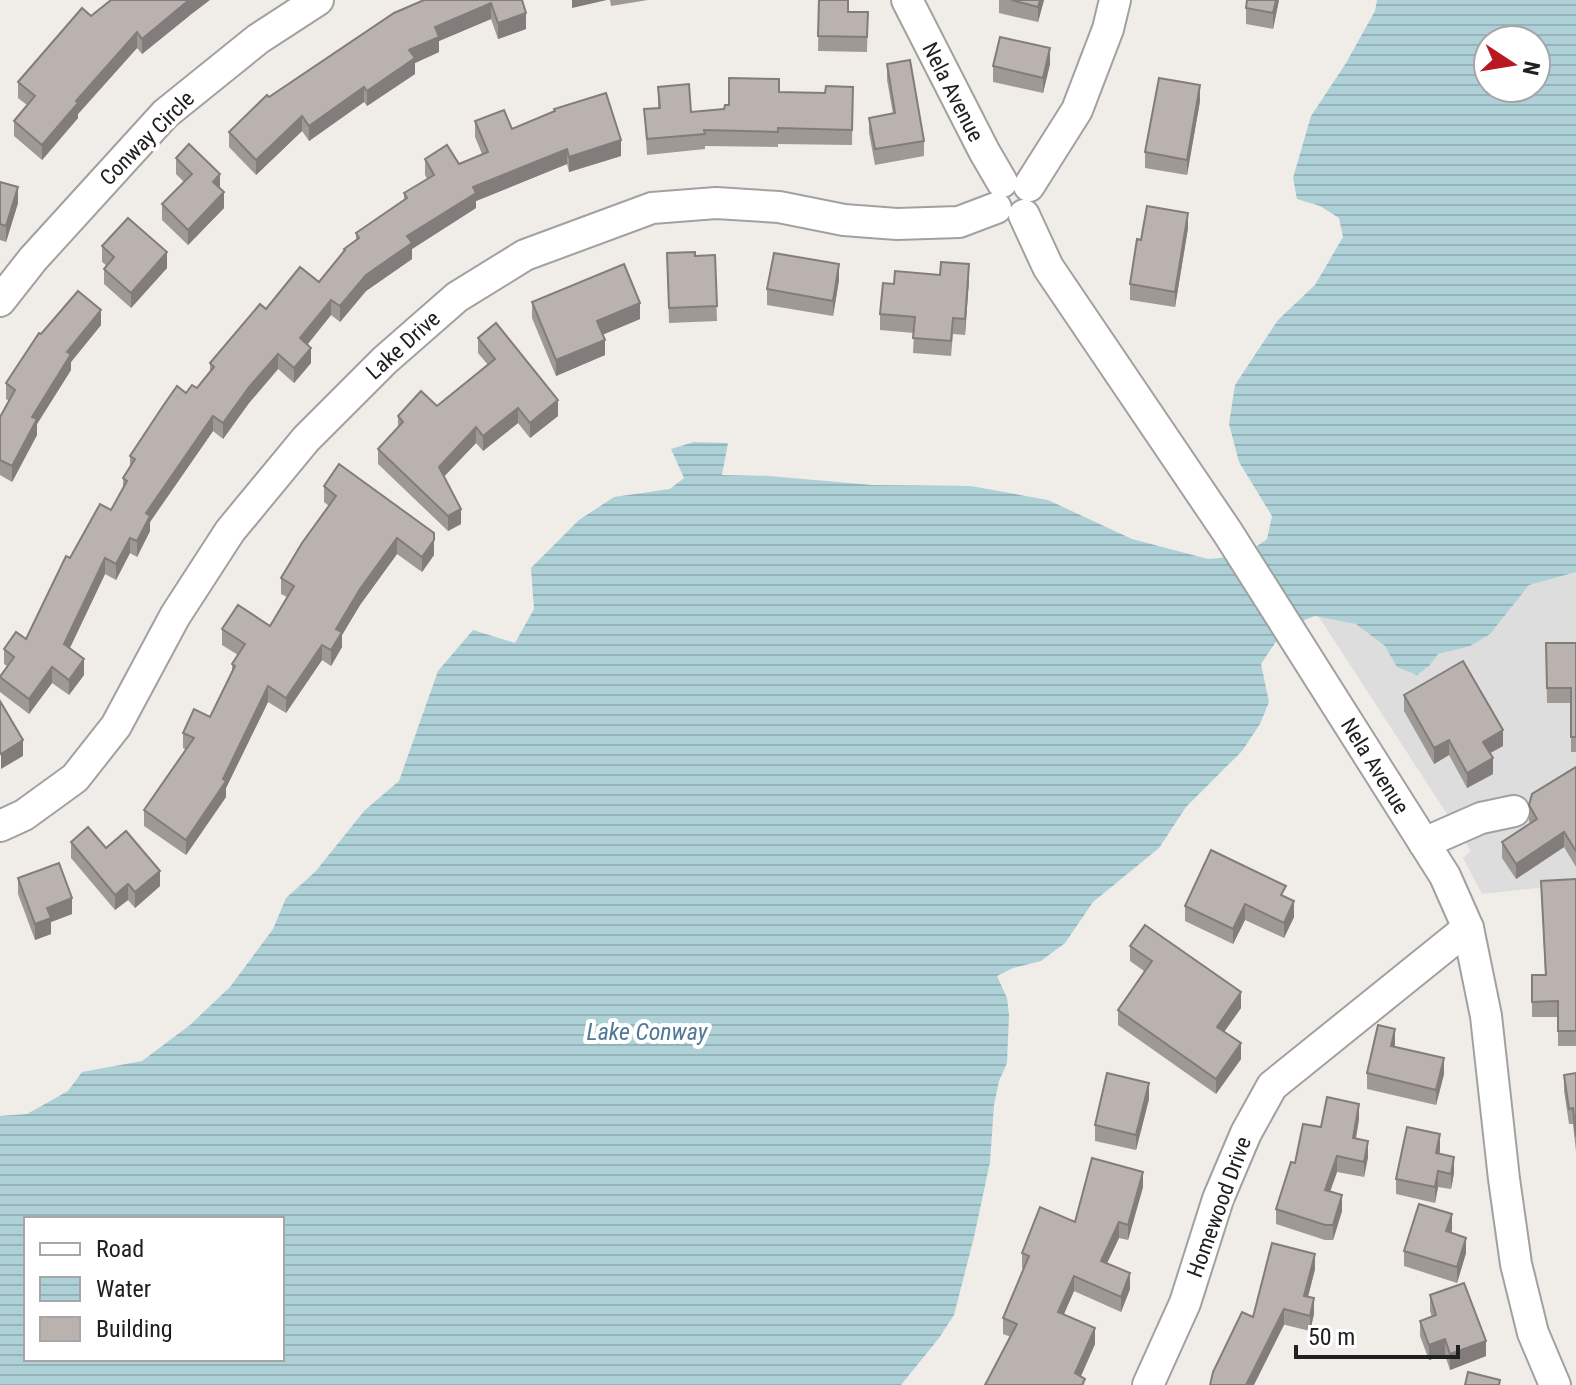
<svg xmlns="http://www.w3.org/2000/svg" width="1576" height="1385" font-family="'Roboto Condensed',sans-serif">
	<defs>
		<pattern id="water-rules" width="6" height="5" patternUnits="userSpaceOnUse" patternTransform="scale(2)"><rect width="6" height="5" fill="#aed1d8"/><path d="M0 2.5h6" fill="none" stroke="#95b3b9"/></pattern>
	</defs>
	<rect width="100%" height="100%" fill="#f0ece8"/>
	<polygon fill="#dedddd" points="1576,508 1576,884 1482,894 1463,858 1471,851 1295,580"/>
	<path fill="url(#water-rules)" fill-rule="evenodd" d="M 1377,0 L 1576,0 L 1576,572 L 1529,585 L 1490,634 L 1470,646 L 1438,654 L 1429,666 L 1417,675 L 1397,667 L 1385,646 L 1356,624 L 1315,616 L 1299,622 L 1275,643 L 1261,664 L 1269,702 L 1260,724 L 1242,751 L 1186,807 L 1159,848 L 1093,902 L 1065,943 L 1041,961 L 1013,968 L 997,976 L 1007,998 L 1009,1015 L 1007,1063 L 999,1081 L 994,1105 L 990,1162 L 974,1237 L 954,1315 L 939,1338 L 901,1385 L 0,1385 L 0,1116 L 27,1114 L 68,1091 L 82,1072 L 142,1061 L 190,1025 L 230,987 L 273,929 L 286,898 L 315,872 L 365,810 L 399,781 L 438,671 L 473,630 L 515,643 L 534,609 L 531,568 L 579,520 L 614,497 L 670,489 L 684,478 L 671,449 L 694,442 L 728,443 L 722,475 L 769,476 L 872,485 L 971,486 L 1048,500 L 1132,539 L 1208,559 L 1243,556 L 1267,539 L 1272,516 L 1239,462 L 1229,424 L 1235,385 L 1278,320 L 1315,285 L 1343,237 L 1339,218 L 1320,206 L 1297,199 L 1293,178 L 1311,116 L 1346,63 L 1375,11 ZM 1488,40 L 1536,40 L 1536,88 L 1488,88 ZM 26,1219 L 282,1219 L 282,1359 L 26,1359 Z"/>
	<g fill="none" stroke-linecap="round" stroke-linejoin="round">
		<defs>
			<g id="minor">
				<polyline points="907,0 984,151 1002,182"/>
				<polyline points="1029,186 1077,110 1108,29 1115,0"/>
				<polyline points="1024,215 1048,267 1228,533 1445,876 1468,928 1486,1016 1504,1179 1516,1264 1533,1333 1555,1385"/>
				<polyline points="0,301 33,259 165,114 258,39 318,0"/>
				<polyline points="0,826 24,815 75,778 116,726 175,616 230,531 306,439 385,360 457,297 525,255 652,208 716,203 779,207 844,220 897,224 959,222 996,208"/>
				<polyline points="1424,843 1481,818 1514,811"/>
				<polyline points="1148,1385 1185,1303 1218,1199 1246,1133 1272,1086 1468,928"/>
			</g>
		</defs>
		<use href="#minor" stroke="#a1a1a1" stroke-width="34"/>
		<use href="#minor" stroke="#fff" stroke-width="30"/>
	</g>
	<g fill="#9f9996">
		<polygon points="610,0 648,0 611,6"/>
		<polygon points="819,0 848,12 868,12 867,52 818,51"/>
		<polygon points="999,0 1044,0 1038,22 999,13"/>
		<polygon points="1279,0 1273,29 1246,24 1246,8"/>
		<polygon points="522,1 526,29 498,39 491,19 439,41 439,52 415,63 415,74 367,106 364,102 309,141 302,131 256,175 229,147 229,132 269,97 394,13"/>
		<polygon points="91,16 189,16 142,54 137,48 78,114 78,118 42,160 14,136 14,121 27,105 18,98 18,82"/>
		<polygon points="887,64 924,141 924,156 875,165 869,133 869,118 893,114 887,80"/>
		<polygon points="1050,64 1043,93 993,82 993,66"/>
		<polygon points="658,87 691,112 724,109 729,105 779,92 825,93 853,87 852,145 778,144 778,147 705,146 705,149 647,155 644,109 658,108"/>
		<polygon points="1200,101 1187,175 1145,168 1145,152"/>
		<polygon points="475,121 512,129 621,156 569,172 567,164 476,201 476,208 412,249 412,259 366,291 340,322 331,315 307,344 311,363 294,383 278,369 249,403 223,439 213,431 150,522 150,531 137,557 130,553 116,580 105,574 70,648 84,675 69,695 52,683 29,714 0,692 0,675 7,666 4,664 4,649 26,639 70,558 111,510 123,489 123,478 130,467 130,456 186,393 197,388 210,373 210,363 266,309 319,282 344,252 344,249 356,240 356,233 404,200 404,193 427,179 425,175 425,159 459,164 482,154 475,137"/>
		<polygon points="176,158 220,188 224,208 188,245 162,220 162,204 184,182 176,174"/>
		<polygon points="0,182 18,203 6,242 0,240"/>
		<polygon points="1188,228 1175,307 1130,300 1130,284 1141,240"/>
		<polygon points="102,246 167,268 131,308 104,284 104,269 107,266 102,262"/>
		<polygon points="667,253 695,256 715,255 717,321 669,323"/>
		<polygon points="839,280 833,316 767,305 767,289"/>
		<polygon points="969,280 965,335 953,334 951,356 913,353 914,333 880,330 880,314 894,284"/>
		<polygon points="532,302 640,319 602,335 605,355 556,376 532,318"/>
		<polygon points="101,325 71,362 71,370 37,424 37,435 12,482 0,475 0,417 9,401 6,399 6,383 41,334"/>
		<polygon points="478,338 558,416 530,438 518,423 483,451 476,443 444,476 461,524 448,531 378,464 378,449 398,428 398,416 437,406 488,365 478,353"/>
		<polygon points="324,486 434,555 422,572 397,554 360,605 342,635 342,647 331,666 322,660 286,713 268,702 226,788 226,797 186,855 144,826 144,810 186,750 183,748 183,733 210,717 232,672 232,664 238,655 222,645 222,629 270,626 287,597 281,594 281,578 329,506 324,502"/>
		<polygon points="1546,643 1576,643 1576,752 1571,752 1571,703 1547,703"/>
		<polygon points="1404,695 1503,746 1490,753 1493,774 1467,788 1449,755 1434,764 1404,711"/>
		<polygon points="1576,767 1576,867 1564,847 1516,879 1502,858 1502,842 1530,824 1529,821 1529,805"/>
		<polygon points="71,842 106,848 160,886 135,908 128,900 115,910 71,858"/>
		<polygon points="18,878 72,914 51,922 51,934 35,940 18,894"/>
		<polygon points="1576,879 1576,1046 1558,1046 1558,1017 1532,1017 1532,975 1545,975 1541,881"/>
		<polygon points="1286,897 1294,917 1284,938 1245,920 1233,944 1185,921 1185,906"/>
		<polygon points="1130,946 1241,1008 1224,1032 1241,1059 1216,1094 1118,1025 1118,1010 1144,971 1130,961"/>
		<polygon points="1395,1044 1395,1047 1444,1074 1436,1105 1367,1089 1367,1073"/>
		<polygon points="1576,1073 1576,1152 1573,1124 1569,1124 1564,1091 1564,1075"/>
		<polygon points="1149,1099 1136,1150 1095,1141 1095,1125"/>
		<polygon points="1359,1119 1356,1139 1368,1157 1364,1177 1337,1172 1330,1192 1342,1211 1333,1240 1325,1240 1276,1224 1276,1209 1321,1127"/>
		<polygon points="1440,1150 1439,1154 1454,1173 1451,1189 1438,1187 1435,1203 1396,1194 1396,1179"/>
		<polygon points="1143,1187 1128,1240 1119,1238 1107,1263 1130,1289 1121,1312 1074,1291 1063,1315 1095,1344 1081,1376 1085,1385 1011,1337 1003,1334 1003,1318 1024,1269 1022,1268 1022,1253 1075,1222"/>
		<polygon points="1452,1230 1451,1233 1466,1253 1457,1283 1404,1266 1404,1251"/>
		<polygon points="1315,1269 1308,1297 1314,1314 1310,1331 1253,1317"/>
		<polygon points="1430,1295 1486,1356 1450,1370 1445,1355 1429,1360 1420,1336 1420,1321 1432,1317 1430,1311"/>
	</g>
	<g fill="#827d7a">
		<polygon points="189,0 210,0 189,16 142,54 142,39"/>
		<polygon points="572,0 607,0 572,8"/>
		<polygon points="1040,0 1044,0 1038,22 1038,7"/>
		<polygon points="1276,0 1279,0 1273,29 1273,13"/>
		<polygon points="491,3 491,19 439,41 439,52 415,63 415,74 367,106 367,91 409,50 435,27"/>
		<polygon points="526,13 526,29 498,39 498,23"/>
		<polygon points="137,32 137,48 78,114 78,118 42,160 42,145 76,101"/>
		<polygon points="1050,48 1050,64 1043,93 1043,78"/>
		<polygon points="1200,85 1200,101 1187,175 1187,160"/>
		<polygon points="364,87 364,102 309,141 309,126"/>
		<polygon points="302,116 302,131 256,175 256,160"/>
		<polygon points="621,140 621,156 569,172 569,157"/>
		<polygon points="567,149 567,164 476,201 476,208 412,249 412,259 366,291 340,322 340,306 366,275 407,236 473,187"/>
		<polygon points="220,174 220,190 213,182"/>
		<polygon points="18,187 18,203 6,242 6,226"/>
		<polygon points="224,192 224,208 188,245 188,230"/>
		<polygon points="1188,213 1188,228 1175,307 1175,292"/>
		<polygon points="167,252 167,268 131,308 131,293"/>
		<polygon points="839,264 839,280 833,316 833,301"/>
		<polygon points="969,264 969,280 965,335 965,319"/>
		<polygon points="331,300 331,315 300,354 300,338"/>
		<polygon points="640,303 640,319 597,337 597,321"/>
		<polygon points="101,310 101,325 71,362 71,370 37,424 37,435 12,482 12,466 32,417 67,352"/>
		<polygon points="605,340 605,355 556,376 556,360"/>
		<polygon points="311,348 311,363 294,383 294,368"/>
		<polygon points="278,354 278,369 249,403 223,439 223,423 249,387"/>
		<polygon points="558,400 558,416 530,438 530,423"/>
		<polygon points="518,408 518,423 483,451 483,436"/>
		<polygon points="213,416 213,431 150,522 150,531 137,557 137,541 146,513"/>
		<polygon points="476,427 476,443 439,482 439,467"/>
		<polygon points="461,509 461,524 448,531 448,516"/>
		<polygon points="130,538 130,553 116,580 116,564"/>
		<polygon points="397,538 397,554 360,605 342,635 342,647 331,666 331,650 336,629 360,589"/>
		<polygon points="434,540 434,555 422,572 422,557"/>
		<polygon points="105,558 105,574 64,660 64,644"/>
		<polygon points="322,645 322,660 286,713 286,698"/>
		<polygon points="84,659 84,675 69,695 69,680"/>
		<polygon points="52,667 52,683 29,714 29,699"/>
		<polygon points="268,686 268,702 226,788 226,797 186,855 186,840 223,779"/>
		<polygon points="1503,730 1503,746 1483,757 1483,742"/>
		<polygon points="23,740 23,756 1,769 1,754"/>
		<polygon points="1449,740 1449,755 1434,764 1434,748"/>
		<polygon points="1493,758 1493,774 1467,788 1467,773"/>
		<polygon points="1564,832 1564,847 1516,879 1516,864"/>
		<polygon points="160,871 160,886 135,908 135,892"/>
		<polygon points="128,884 128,900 115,910 115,895"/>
		<polygon points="72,898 72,914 51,922 51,934 35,940 35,924 47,908"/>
		<polygon points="1294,901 1294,917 1284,938 1284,923"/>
		<polygon points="1245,904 1245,920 1233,944 1233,929"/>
		<polygon points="1241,992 1241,1008 1217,1042 1217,1027"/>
		<polygon points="1395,1029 1395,1044 1391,1061 1391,1046"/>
		<polygon points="1241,1043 1241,1059 1216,1094 1216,1079"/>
		<polygon points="1444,1058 1444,1074 1436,1105 1436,1090"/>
		<polygon points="1149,1083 1149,1099 1136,1150 1136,1135"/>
		<polygon points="1359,1104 1359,1119 1353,1153 1353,1138"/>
		<polygon points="1440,1134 1440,1150 1436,1169 1436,1153"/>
		<polygon points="1368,1141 1368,1157 1364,1177 1364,1162"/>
		<polygon points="1337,1156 1337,1172 1325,1205 1325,1190"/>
		<polygon points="1454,1157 1454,1173 1451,1189 1451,1174"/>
		<polygon points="1438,1171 1438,1187 1435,1203 1435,1187"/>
		<polygon points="1143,1172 1143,1187 1128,1240 1128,1225"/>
		<polygon points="1342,1195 1342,1211 1333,1240 1333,1225"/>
		<polygon points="1452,1214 1452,1230 1446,1247 1446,1231"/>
		<polygon points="1119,1222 1119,1238 1101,1276 1101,1261"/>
		<polygon points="1466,1238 1466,1253 1457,1283 1457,1267"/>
		<polygon points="1315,1254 1315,1269 1304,1312 1304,1296"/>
		<polygon points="1130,1273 1130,1289 1121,1312 1121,1297"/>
		<polygon points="1074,1276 1074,1291 1058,1328 1058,1312"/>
		<polygon points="1314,1298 1314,1314 1310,1331 1310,1316"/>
		<polygon points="1284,1309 1284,1325 1254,1385 1246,1385"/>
		<polygon points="1095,1328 1095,1344 1077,1385 1075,1373"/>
		<polygon points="1445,1339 1445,1355 1429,1360 1429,1345"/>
		<polygon points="1486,1341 1486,1356 1450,1370 1450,1354"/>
	</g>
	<g fill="#b9b2ae" stroke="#827d7a" stroke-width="2">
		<polygon points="111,0 189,0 142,39 137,32 76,101 78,103 42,145 14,121 35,96 18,82 82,8 91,16"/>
		<polygon points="424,0 522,0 526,13 498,23 491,3 435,27 439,37 409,50 415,58 367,91 364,87 309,126 302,116 256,160 229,132 267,95 269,97 394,13"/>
		<polygon points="819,0 848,0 848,12 868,12 867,37 818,36"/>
		<polygon points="1011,0 1040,0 1038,7"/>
		<polygon points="1247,0 1276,0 1273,13 1246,8"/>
		<polygon points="1000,37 1050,48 1043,78 993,66"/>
		<polygon points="910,60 924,141 875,149 869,118 895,113 887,64"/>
		<polygon points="729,78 779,79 779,92 825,93 826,86 853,87 852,130 778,128 778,132 704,130 705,134 647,139 644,109 660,108 658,87 689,84 691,112 724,109 725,105 729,105"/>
		<polygon points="1159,78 1200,85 1187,160 1145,152"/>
		<polygon points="606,93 621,140 569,157 567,149 473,187 476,193 407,236 412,243 366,275 340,306 331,300 300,338 311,348 294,368 278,354 249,387 223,423 213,416 146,513 150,516 137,541 130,538 116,564 105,558 64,644 84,659 69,680 52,667 29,699 0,677 14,657 4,649 16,632 26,639 66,556 70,558 100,504 111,510 127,481 123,478 135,459 130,456 163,406 177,386 186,393 192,385 197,388 214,367 210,363 260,304 266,309 300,267 319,282 345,250 344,249 359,238 356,233 407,198 404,193 434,175 425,159 447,145 459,164 488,152 475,121 504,110 512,129 555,111 554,109"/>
		<polygon points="189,144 220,174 213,182 224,192 188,230 162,204 192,174 176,158"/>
		<polygon points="0,182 18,187 6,226 0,224"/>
		<polygon points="1147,206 1188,213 1175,292 1130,284 1137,239 1141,240"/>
		<polygon points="128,218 167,252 131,293 104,269 114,257 102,246"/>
		<polygon points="695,252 695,256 715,255 717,306 669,308 667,253"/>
		<polygon points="774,253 839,264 833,301 767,289"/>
		<polygon points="941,262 969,264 965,319 953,318 951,341 913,338 915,317 880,314 883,283 894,284 895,271 940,275"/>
		<polygon points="624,264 640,303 597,321 605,340 556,360 532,302"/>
		<polygon points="78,291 101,310 67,352 71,354 32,417 37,419 12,466 0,460 0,417 15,390 6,383 39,333 41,334"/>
		<polygon points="496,323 558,400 530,423 518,408 483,436 476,427 439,467 461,509 448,516 378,449 403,422 398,416 421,391 437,406 495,359 478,338"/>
		<polygon points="339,464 434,533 434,540 422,557 397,538 360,589 336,629 342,632 331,650 322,645 286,698 268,686 223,779 226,781 186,840 144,810 194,738 183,733 194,709 210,717 235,666 232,664 245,644 222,629 238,605 270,626 294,586 281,578 302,543 336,496 324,486"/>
		<polygon points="1546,643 1576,643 1576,737 1571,737 1571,688 1547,688"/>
		<polygon points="1463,661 1503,730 1483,742 1493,758 1467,773 1449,740 1434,748 1404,695"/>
		<polygon points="0,701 23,740 1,754 0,752"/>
		<polygon points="1576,767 1576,851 1564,832 1516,864 1502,842 1537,819 1529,805 1532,794"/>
		<polygon points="88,827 106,848 126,831 160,871 135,892 128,884 115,895 71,842"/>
		<polygon points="1211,850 1286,886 1281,895 1294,901 1284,923 1245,904 1233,929 1185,906"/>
		<polygon points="59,863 72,898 47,908 51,918 35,924 18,878"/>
		<polygon points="1576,879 1576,1031 1558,1031 1558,1001 1532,1002 1532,975 1546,975 1541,881"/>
		<polygon points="1145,925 1241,992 1217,1027 1241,1043 1216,1079 1118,1010 1152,961 1130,946"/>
		<polygon points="1378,1025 1395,1029 1391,1046 1444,1058 1436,1090 1367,1073"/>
		<polygon points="1107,1073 1149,1083 1136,1135 1095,1125"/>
		<polygon points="1576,1073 1576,1137 1573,1108 1569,1109 1564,1075"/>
		<polygon points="1327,1097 1359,1104 1353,1138 1368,1141 1364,1162 1337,1156 1325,1190 1342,1195 1333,1225 1325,1225 1276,1209 1291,1162 1295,1163 1303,1124 1321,1127"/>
		<polygon points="1407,1127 1440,1134 1436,1153 1454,1157 1451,1174 1438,1171 1435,1187 1396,1179"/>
		<polygon points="1092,1158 1143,1172 1128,1225 1119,1222 1101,1261 1130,1273 1121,1297 1074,1276 1058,1312 1095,1328 1075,1373 1085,1379 1082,1385 985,1385 1017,1324 1003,1318 1029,1256 1022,1253 1040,1207 1075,1222"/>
		<polygon points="1419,1204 1452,1214 1446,1231 1466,1238 1457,1267 1404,1251"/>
		<polygon points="1272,1243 1315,1254 1304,1296 1314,1298 1310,1316 1284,1309 1246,1385 1210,1385 1213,1372 1242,1312 1253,1317"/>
		<polygon points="1464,1283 1486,1341 1450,1354 1445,1339 1429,1345 1420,1321 1436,1315 1430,1295"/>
		<polygon points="1468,1372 1500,1380 1499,1385 1465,1385"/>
	</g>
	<g text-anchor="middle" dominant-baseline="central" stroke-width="8" stroke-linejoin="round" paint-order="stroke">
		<g font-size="22" fill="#202020" stroke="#fff">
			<text transform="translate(953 92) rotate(63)">Nela Avenue</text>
			<text transform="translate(147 138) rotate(-45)">Conway Circle</text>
			<text transform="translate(403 345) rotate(-42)">Lake Drive</text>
			<text transform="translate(1375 766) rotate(58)">Nela Avenue</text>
			<text transform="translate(1219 1207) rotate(-70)">Homewood Drive</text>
		</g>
		<g font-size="24" font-style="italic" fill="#507896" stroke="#fff">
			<text x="647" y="1032">Lake Conway</text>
		</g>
	</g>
	<rect x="24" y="1217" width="260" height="144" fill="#ffffff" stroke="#a6a6a6" stroke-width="2"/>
	<rect x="40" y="1243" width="40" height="12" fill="#ffffff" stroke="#a6a6a6" stroke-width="2"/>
	<text x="96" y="1257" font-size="24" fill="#202020">Road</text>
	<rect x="40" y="1277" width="40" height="24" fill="url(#water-rules)" stroke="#a6a6a6" stroke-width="2"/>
	<text x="96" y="1297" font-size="24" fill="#202020">Water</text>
	<rect x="40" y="1317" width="40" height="24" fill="#b9b2ae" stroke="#a6a6a6" stroke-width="2"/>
	<text x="96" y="1337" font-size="24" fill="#202020">Building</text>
	<g transform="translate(1512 64) rotate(102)"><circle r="38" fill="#ffffff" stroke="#a6a6a6" stroke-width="2"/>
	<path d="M0-6L14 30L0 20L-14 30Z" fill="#b91822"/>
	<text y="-12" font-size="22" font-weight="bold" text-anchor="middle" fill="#202020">N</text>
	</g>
	<path d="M1296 1345v12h162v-12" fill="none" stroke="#202020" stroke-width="4"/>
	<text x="1308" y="1345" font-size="24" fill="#202020" stroke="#ffffff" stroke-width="6" paint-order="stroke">50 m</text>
</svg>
